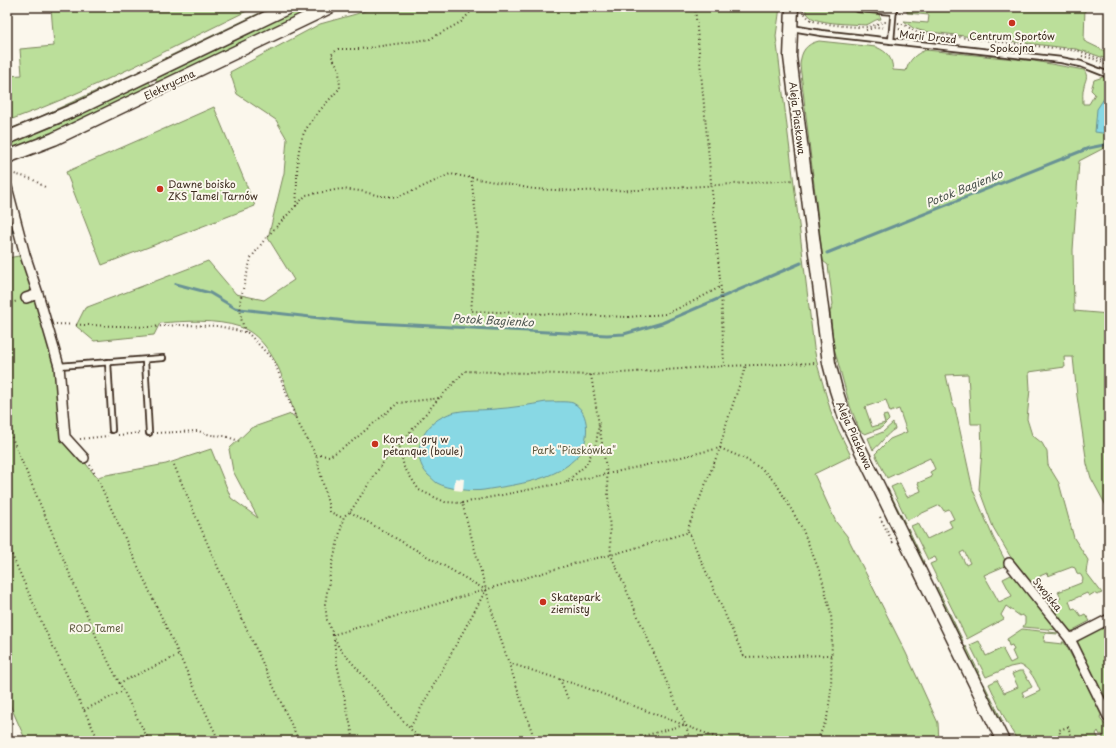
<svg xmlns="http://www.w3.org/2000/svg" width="1116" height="748" font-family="'Playpen Sans',sans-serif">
	<rect width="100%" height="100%" fill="#fbf7ec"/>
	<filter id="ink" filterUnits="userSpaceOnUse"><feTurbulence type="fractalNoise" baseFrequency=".025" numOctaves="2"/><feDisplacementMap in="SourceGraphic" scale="8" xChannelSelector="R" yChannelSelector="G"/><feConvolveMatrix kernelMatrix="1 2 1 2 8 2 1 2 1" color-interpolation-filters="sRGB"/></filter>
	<g filter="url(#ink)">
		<g fill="#bbdf9a" stroke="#7b845c" fill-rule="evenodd">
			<path d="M 51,7 L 255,7 C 174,46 92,91 7,121 L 7,76 L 22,75 L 20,49 L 54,46 Z"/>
			<polygon points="272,7 277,7 150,67 151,65"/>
			<polygon points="304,7 317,7 158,83 155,79"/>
			<path d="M 376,7 L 780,7 L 776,36 L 814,348 L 818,367 L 833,419 L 851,456 L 814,474 L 836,522 L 847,536 L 906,653 L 938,723 L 939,741 L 26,741 L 7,698 L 7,258 L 25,255 L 60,365 L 65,437 L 97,478 L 101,476 L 166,464 L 211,449 L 231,498 L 258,518 L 233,471 L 229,449 L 251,428 L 291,414 L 296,418 C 291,404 287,388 281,374 C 274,356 259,333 240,327 C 216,319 185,321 160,323 L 154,335 L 94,341 L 76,326 L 85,308 L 208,261 L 236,294 L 264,300 L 294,280 L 268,238 L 284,173 L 287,139 L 276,120 L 237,94 L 230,72 L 320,24 L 356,14 Z"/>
			<path d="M 804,7 L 831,7 L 831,9 L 879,14 L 881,19 C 875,19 872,23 866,25 C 852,24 828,24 814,19 C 809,17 806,12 804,7 Z"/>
			<polygon points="907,7 1085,7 1084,41 1109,53 1109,60 1090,53 1076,49 922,31 913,28 904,21 928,23 929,15 907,13"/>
			<path d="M 819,41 L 876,47 C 888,52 892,58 893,70 L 906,71 C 909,60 915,54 926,50 L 1034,61 L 1084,70 C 1089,77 1085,80 1084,86 C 1082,92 1083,99 1083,104 L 1089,104 L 1095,94 L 1091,90 L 1094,80 L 1103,77 L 1109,81 L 1109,148 L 1104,148 L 1079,161 L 1073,250 L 1074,311 L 1109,314 L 1109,511 L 1091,478 L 1087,464 L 1077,396 L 1073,357 L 1064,357 L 1065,367 L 1029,372 L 1030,389 L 1027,419 L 1032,435 L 1042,443 L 1047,452 L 1048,465 L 1059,483 L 1074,538 L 1088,560 L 1086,572 L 1102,593 L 1097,595 L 1094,593 L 1089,596 L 1087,593 L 1069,601 L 1072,609 L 1075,608 L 1081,616 L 1085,614 L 1090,621 L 1075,629 L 1076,631 L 1071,631 L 1067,628 L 1040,595 L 1044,591 L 1054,602 L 1061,598 L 1058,592 L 1081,583 L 1083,579 L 1081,575 L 1077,573 L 1075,568 L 1072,567 L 1048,576 L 1047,573 L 1040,576 L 1040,578 L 1036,580 L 1038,584 L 1033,586 L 1010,556 L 993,527 L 979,489 L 982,450 L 981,424 L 971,424 L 968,374 L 946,375 L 952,402 L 955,408 L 973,490 L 993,537 L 1006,562 L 1005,566 L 984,575 L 999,602 L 1012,596 L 1003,579 L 1013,574 L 1058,630 L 1023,627 L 1025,623 L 1025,617 L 1022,615 L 1020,616 L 1006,606 L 1001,615 L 1004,619 L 967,639 L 930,564 L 937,561 L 935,557 L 928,560 L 911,526 L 918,523 L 927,539 L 952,527 L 949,521 L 954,519 L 949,509 L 944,511 L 940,505 L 907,520 L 891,487 L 900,483 L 907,497 L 921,491 L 918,483 L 932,477 L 930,472 L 935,469 L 930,458 L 887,478 L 875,454 L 890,439 L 907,432 L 899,409 L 890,412 L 886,400 L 865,407 L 872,427 L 885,423 L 883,416 L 887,415 L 889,420 L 881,428 L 865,434 L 860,431 L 850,406 L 834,348 L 830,312 L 833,304 L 828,265 L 823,261 L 800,65 C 801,51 806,44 819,41 ZM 964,551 L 970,563 L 966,565 L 960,553 Z"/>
			<polygon points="142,70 144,71 80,102 7,132 7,130 35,119"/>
			<polygon points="149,82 152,87 58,131 7,150 7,144 60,124"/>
			<polygon points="214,107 255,206 102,265 66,172"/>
			<path d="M 893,423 L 895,429 C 886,434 881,444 873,450 L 868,438 L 883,432 Z"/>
			<polygon points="888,489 905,523 901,522 886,491"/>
			<polygon points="908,528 924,562 920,560 906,532"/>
			<polygon points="937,587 963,641 959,640 935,590"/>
			<polygon points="1109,623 1109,710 1077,643 1080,639"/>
			<path d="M 1022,629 L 1058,633 L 1058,634 L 1045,633 L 1044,642 L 1063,644 L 1062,642 L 1064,642 L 1076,664 L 1102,714 L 1100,717 L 1104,724 L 1107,725 L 1109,728 L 1109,741 L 1104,741 L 1102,734 L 1100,735 L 1098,731 L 1096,734 L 1100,741 L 1019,741 L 1017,738 L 1016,738 L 1006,721 L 989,684 L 997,680 L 1004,693 L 1018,687 L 1012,674 L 1019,671 L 1023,671 L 1032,687 L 1022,692 L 1025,698 L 1040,691 C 1036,681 1030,668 1020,665 L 1010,667 L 986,677 L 970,645 L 979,641 L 986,656 L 1003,648 L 1004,649 L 1003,650 L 1010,663 L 1016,660 L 1012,651 L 1014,650 L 1012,645 L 1009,646 L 1007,639 Z"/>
			<polygon points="966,646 982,679 978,678 964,651"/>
			<polygon points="984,684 1003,722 996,714 983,688"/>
		</g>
		<g fill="#88d8e4" stroke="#699295">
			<polygon points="1105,97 1109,99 1109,134 1095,132 1097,109"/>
			<path d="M 546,402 C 553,402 568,401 573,403 C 591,412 589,441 579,455 C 576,458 571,462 568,465 C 544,482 513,485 484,490 C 472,492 448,489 437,483 C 434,481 431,477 428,475 C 410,456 421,428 442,417 C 458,408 478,411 495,409 C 512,408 529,405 546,402 Z"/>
		</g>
		<polygon fill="#fbf7ec" points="455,478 464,479 463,491 454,490"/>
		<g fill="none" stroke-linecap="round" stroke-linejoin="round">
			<g stroke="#699295" stroke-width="3">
				<polyline points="7,230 14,232"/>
				<polyline points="827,253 1089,148 1109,144"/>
				<polyline points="176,284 210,293 235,308 240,309 355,322 607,335 624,334 662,323 801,263"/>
			</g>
			<defs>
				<g id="lane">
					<polyline points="854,7 858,9 894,12"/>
					<polyline points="792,28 821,33 1061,60 1081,64 1109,75"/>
					<polyline points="891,41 894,7"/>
					<polyline points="145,360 149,433"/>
					<polyline points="108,362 112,430"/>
					<polyline points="59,366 163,358"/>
				</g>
				<g id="street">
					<polyline points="7,187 25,255 38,294 59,366 65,437 84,458"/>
					<polyline points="26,298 38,294"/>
					<polyline points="1009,563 1070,639 1109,619"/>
					<polyline points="1070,639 1109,718"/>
				</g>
				<g id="secondary">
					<polyline points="792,7 790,57 829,363 836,390 845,418 864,457 1003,741"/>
					<polyline points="7,138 79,108 289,7"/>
					<polyline points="7,157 54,139 330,7"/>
				</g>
			</defs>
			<use href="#lane" stroke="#3b2a1e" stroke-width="8"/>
			<use href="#street" stroke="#3b2a1e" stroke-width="12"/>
			<use href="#secondary" stroke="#3b2a1e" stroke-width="15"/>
			<g stroke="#3b2a1e" stroke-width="2" stroke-dasharray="1 3" stroke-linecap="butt">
				<polyline points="695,7 721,290 724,366"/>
				<path d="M 803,10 C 805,14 807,17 811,20 C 819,24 859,28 868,27 C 875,26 879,22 886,22"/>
				<path d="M 898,23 C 906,24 910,29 916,32 L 1079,51 L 1109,62"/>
				<polyline points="899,29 915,36"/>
				<polyline points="866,30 877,27 885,28"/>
				<polyline points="1082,56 1094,59 1109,66"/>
				<polyline points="7,172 32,179 45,187"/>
				<polyline points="471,177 478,231 471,311 628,317 666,314 698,299 720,287"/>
				<path d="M 296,206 C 298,184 295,159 302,138 C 306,124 330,99 340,88 L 339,69 L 331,55 L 338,49 L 360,49 L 430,39 L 461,22 L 475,7"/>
				<polyline points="7,304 18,301"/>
				<polyline points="56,324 149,327 179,325 218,326 248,333 274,361 297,421 316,455 330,512 343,518"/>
				<polyline points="245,332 241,318 240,301 251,258 265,239 306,195 341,189 361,191 380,196 397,197 420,188 450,174 534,189 578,191 641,190 794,180"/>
				<polyline points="591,375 607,474 611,555 685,724 691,741"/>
				<polyline points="439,398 399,445 404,467 419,490 445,502 462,503 495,622 535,741"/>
				<polyline points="7,426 99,643 149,741"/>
				<polyline points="156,433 198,431 211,435 225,436 239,441"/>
				<polyline points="118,435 141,433"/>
				<polyline points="80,439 108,436"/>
				<polyline points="399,445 382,464 350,512 344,516 331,569 325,604 327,620 339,648 421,741"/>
				<polyline points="316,455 330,456 349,444 398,403 440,398 465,371 591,375 724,366 817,363"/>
				<polyline points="90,465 97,478 219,741"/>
				<polyline points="174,465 214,559 299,741"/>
				<polyline points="566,482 586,465 596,444 599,424"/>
				<polyline points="462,503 607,474 720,448 745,459 762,469 776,483 802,528 821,575 831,614 832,631 831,691 827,718 817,741"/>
				<polyline points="350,512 486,590 410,728"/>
				<polyline points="880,517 893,543"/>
				<polyline points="688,531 744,657 831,655"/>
				<polyline points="7,544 46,632 99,741"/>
				<polyline points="332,635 583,561 611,555 686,533 720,448 726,425 746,365"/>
				<polyline points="334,640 337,664 354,741"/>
				<polyline points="509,663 584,687 726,741"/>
				<polyline points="560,679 568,699"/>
				<polyline points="119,683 179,655"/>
				<polyline points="84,710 123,691"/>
				<polyline points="638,741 643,736 684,725"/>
				<polyline points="1062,741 1059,730 1068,727 1071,735"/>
			</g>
			<use href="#lane" stroke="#fbf7ec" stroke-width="4.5"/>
			<use href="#street" stroke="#fbf7ec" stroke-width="9"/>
			<use href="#secondary" stroke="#fbf7ec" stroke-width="12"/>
		</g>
	</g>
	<g fill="#c8321e" stroke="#fbf7ec" stroke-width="1.5">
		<circle cx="1012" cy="23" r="4"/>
		<circle cx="160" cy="189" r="4"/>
		<circle cx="375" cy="444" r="4"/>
		<circle cx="543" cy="602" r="4"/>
	</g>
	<g text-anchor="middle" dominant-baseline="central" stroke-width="4" stroke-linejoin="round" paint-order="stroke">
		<g font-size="10" fill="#3b2a1e" stroke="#fbf7ec" text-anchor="start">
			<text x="1012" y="35" text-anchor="middle">Centrum Sportów<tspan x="1012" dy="12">Spokojna</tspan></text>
			<text x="168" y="183">Dawne boisko<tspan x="168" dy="12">ZKS Tamel Tarnów</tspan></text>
			<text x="383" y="438">Kort do gry w<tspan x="383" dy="12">pétanque (boule)</tspan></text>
			<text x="551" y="596">Skatepark<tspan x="551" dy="12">ziemisty</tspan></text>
		</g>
		<g font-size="10" fill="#3b2a1e" stroke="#fbf7ec">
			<text transform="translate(928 36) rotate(6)">Marii Drozd</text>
			<text transform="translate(169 84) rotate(-26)">Elektryczna</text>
			<text transform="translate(798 118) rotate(83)">Aleja Piaskowa</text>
			<text transform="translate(855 435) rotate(66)">Aleja Piaskowa</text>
			<text transform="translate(1048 594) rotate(51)">Swojska</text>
		</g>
		<g font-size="10" fill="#5b573d" stroke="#fbf7ec">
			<text x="574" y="449">Park "Piaskówka"</text>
			<text x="96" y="627">ROD Tamel</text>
		</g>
		<g font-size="11" font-style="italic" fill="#4e5650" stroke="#fbf7ec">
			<text transform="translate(964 188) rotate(-22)">Potok Bagienko</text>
			<text transform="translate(493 320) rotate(3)">Potok Bagienko</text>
		</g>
	</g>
	<rect width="1116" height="748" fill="none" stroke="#fbf7ec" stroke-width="24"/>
	<rect x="12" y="12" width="1092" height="724" fill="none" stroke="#3b2a1e" stroke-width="1.5" filter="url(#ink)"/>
</svg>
